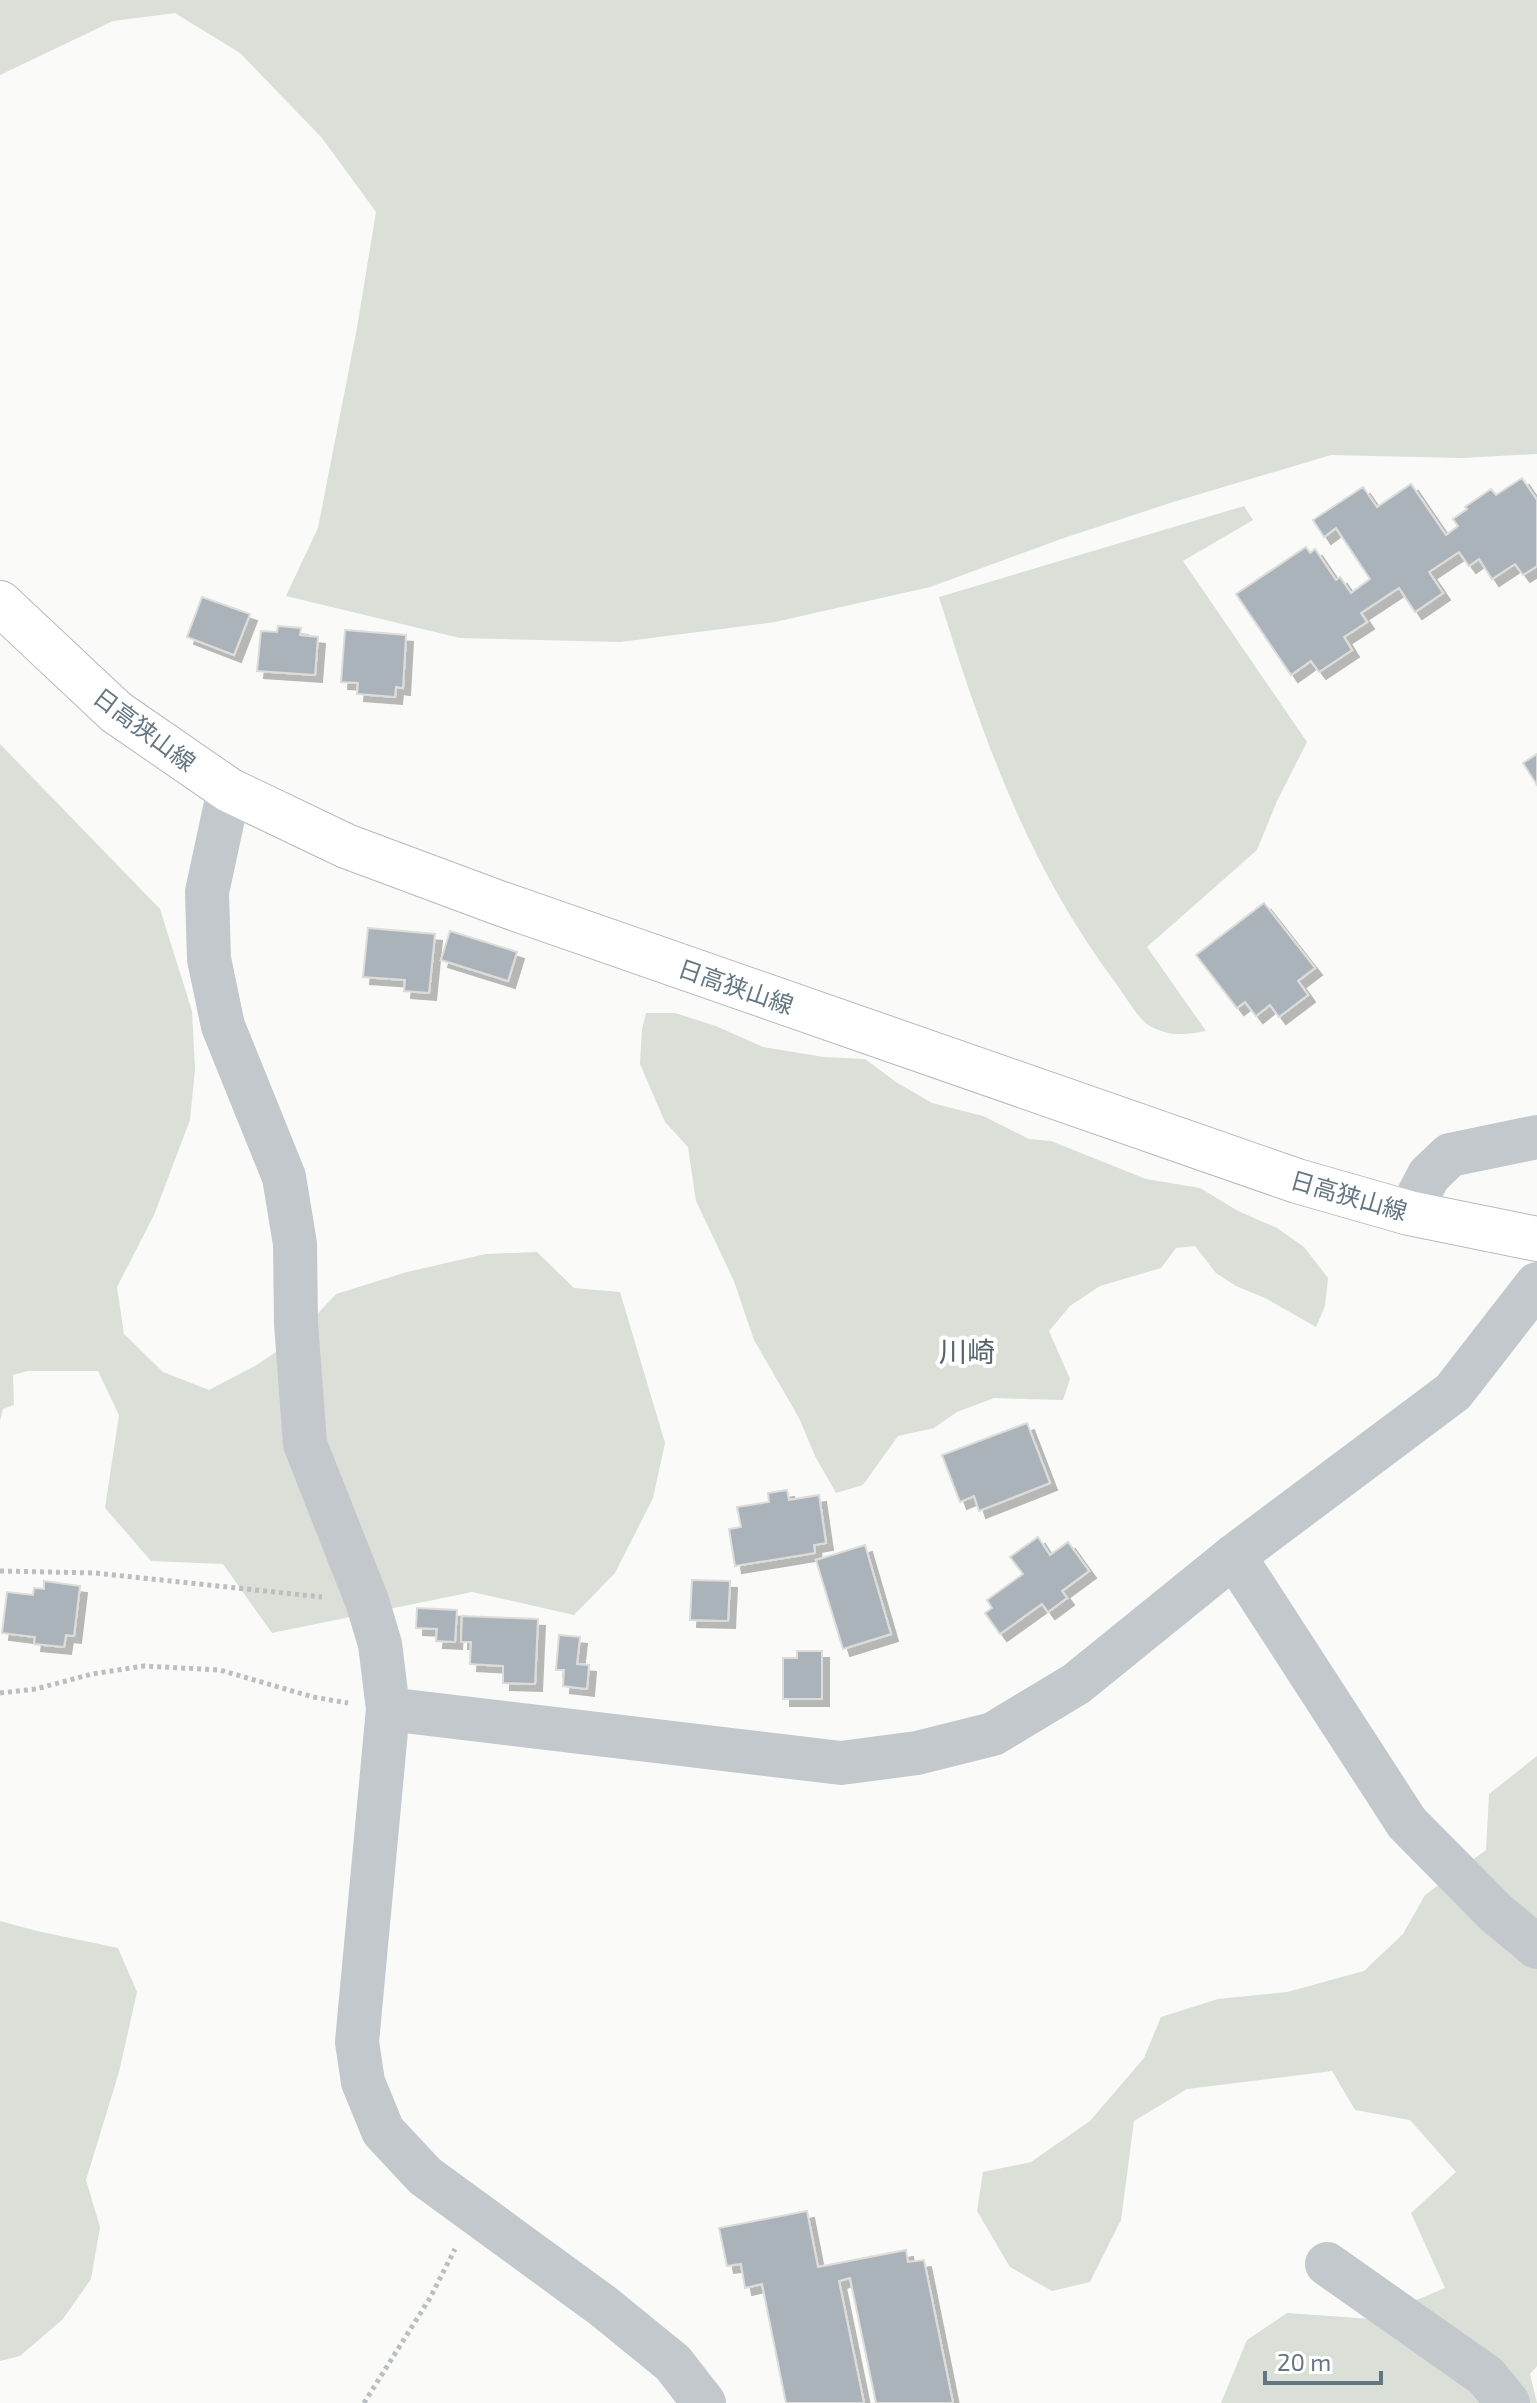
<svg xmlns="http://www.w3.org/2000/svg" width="1537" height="2403" font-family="'Exo 2','Noto Sans JP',sans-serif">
	<defs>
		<filter id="shadow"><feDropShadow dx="7" dy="7" stdDeviation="0" flood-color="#0004"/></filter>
	</defs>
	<rect width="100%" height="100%" fill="#fafaf8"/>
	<g fill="#dadfd7">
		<polygon points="0,0 1537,0 1537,454 1462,458 1331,455 1170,503 1064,538 930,587 775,622 620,642 460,638 286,596 318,528 357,328 376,212 322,138 240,53 175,13 113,21 0,75"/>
		<path d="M 1244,506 L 1253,520 L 1183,561 L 1307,742 L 1277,801 L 1257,850 L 1147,947 L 1206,1031 C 1186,1035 1168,1037 1148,1025 C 1138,1018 1123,993 1115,982 C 1027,865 982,735 939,597 Z"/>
		<polygon points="0,744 160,909 192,1011 195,1069 190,1120 154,1215 117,1287 124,1334 163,1372 209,1390 255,1366 291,1342 336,1294 407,1272 486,1254 537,1252 574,1288 620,1292 665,1443 653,1498 615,1573 574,1615 472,1592 272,1633 223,1564 151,1561 105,1508 119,1415 98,1371 28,1371 13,1375 14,1405 3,1409 0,1421"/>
		<polygon points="646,1013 675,1013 716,1026 763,1047 824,1057 865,1059 896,1082 932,1103 983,1116 1029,1139 1051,1141 1146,1179 1200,1188 1238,1211 1277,1228 1304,1247 1328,1278 1325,1306 1316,1327 1265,1298 1236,1286 1216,1273 1195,1246 1176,1248 1161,1268 1100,1286 1070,1306 1049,1331 1070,1379 1063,1400 994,1398 957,1412 934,1428 898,1436 863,1485 836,1493 815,1456 799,1418 754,1340 734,1281 696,1201 688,1147 665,1122 640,1064 642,1029"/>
		<polygon points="1537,1756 1537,2366 1530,2374 1537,2403 1221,2403 1247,2340 1287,2313 1372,2319 1445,2288 1411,2213 1456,2172 1410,2120 1355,2110 1332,2071 1187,2089 1134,2121 1121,2220 1090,2282 1052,2291 1010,2267 977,2211 983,2172 1031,2162 1090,2121 1144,2058 1161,2017 1218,1999 1287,1992 1364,1971 1403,1934 1425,1895 1486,1850 1489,1794"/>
		<polygon points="0,1921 37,1931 118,1948 137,1992 119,2072 86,2180 100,2227 91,2279 63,2319 20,2356 0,2361"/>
	</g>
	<g fill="#aab3b9" stroke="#dcdcda" stroke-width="2" filter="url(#shadow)">
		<polygon points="1522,478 1537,500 1537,566 1523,575 1515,564 1492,579 1479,559 1469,566 1459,552 1429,572 1443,593 1415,612 1399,588 1361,613 1367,622 1344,637 1352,650 1319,672 1311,661 1291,675 1236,594 1306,547 1310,553 1315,549 1336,580 1340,577 1351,593 1370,579 1336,528 1324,537 1313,520 1363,487 1377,507 1411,484 1446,535 1458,526 1453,519 1467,509 1465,507 1491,489 1496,495"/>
		<polygon points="202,597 250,614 234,655 187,637"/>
		<polygon points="278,626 301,628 300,635 318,637 315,675 257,671 261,631 277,632"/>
		<polygon points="345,630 406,635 403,688 396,687 395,697 357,694 358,683 341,682"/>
		<polygon points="1537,754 1537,785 1523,763"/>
		<polygon points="1264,903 1315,968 1298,981 1308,995 1279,1017 1270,1005 1256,1016 1245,1002 1237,1008 1196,955"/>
		<polygon points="368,928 435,934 429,993 404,991 405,980 363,977"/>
		<polygon points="450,931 517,952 508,981 441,960"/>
		<polygon points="1027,1423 1050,1483 979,1511 974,1496 960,1502 942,1455"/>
		<polygon points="787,1490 789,1500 819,1495 826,1543 814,1545 815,1553 735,1566 729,1529 741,1527 737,1507 769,1502 768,1493"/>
		<polygon points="1038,1537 1050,1555 1068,1542 1089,1571 1062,1591 1067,1598 1048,1612 1042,1604 1000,1634 985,1613 992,1608 987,1600 1023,1574 1010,1557"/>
		<polygon points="865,1545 891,1634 843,1649 816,1560"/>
		<polygon points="692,1580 730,1581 728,1621 690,1620"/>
		<polygon points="44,1581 80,1586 74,1636 66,1635 64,1647 34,1644 35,1637 2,1633 7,1592 33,1595 34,1588 44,1589"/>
		<polygon points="417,1608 457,1610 455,1642 436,1641 437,1629 416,1628"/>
		<polygon points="462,1616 538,1619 535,1684 503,1683 503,1666 470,1664 471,1642 461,1642"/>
		<polygon points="559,1635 580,1637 577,1664 589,1665 587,1689 563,1686 564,1670 556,1670"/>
		<polygon points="797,1651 822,1651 822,1699 783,1699 783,1658 797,1658"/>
		<polygon points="807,2211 818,2267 906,2250 908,2262 924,2260 953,2403 876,2403 850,2278 839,2281 864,2403 786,2403 762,2284 745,2288 741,2264 727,2266 719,2228"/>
	</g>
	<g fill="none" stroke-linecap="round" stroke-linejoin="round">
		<defs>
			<polyline id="major" points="0,603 116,712 229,790 346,846 499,903 1297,1181 1409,1213 1537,1239"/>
		</defs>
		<use href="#major" stroke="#b5babe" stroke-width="46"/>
		<g stroke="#bbbfc2" stroke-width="5" stroke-dasharray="4 4" stroke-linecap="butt">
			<polyline points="0,1571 95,1573 322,1597"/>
			<polyline points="0,1693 36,1689 92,1674 144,1666 220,1670 313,1697 348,1703"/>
			<polyline points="364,2403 430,2298 455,2249"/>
		</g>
		<g stroke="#c3c8cc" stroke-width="44">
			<polyline points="229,790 207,892 209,959 223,1026 284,1177 295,1244 296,1323 305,1444 367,1601 380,1644 388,1709 357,2042 363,2082 383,2131 425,2176 603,2306 673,2363 704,2403"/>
			<polyline points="1409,1213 1429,1175 1450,1155 1537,1137"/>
			<polyline points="1234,1556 1407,1823 1496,1913 1537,1947"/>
			<polyline points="388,1709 841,1763 917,1753 993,1734 1076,1684 1234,1556 1453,1392 1537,1284"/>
			<polyline points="1327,2264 1486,2376 1508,2403"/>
		</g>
		<use href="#major" stroke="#fff" stroke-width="44"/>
	</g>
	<g text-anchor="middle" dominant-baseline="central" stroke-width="8" stroke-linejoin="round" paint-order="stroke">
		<g font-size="24" fill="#657683" stroke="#fff">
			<text transform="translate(145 729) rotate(37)">日高狭山線</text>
			<text transform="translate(736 986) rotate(19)">日高狭山線</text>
			<text transform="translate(1349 1195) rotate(16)">日高狭山線</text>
		</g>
		<g font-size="28" fill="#57646e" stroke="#fff">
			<text x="967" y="1351">川崎</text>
		</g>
	</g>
	<path d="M1265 2371v12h116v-12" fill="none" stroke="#657683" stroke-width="4"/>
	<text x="1277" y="2371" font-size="24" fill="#657683" stroke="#ffffff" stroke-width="6" paint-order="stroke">20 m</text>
</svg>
